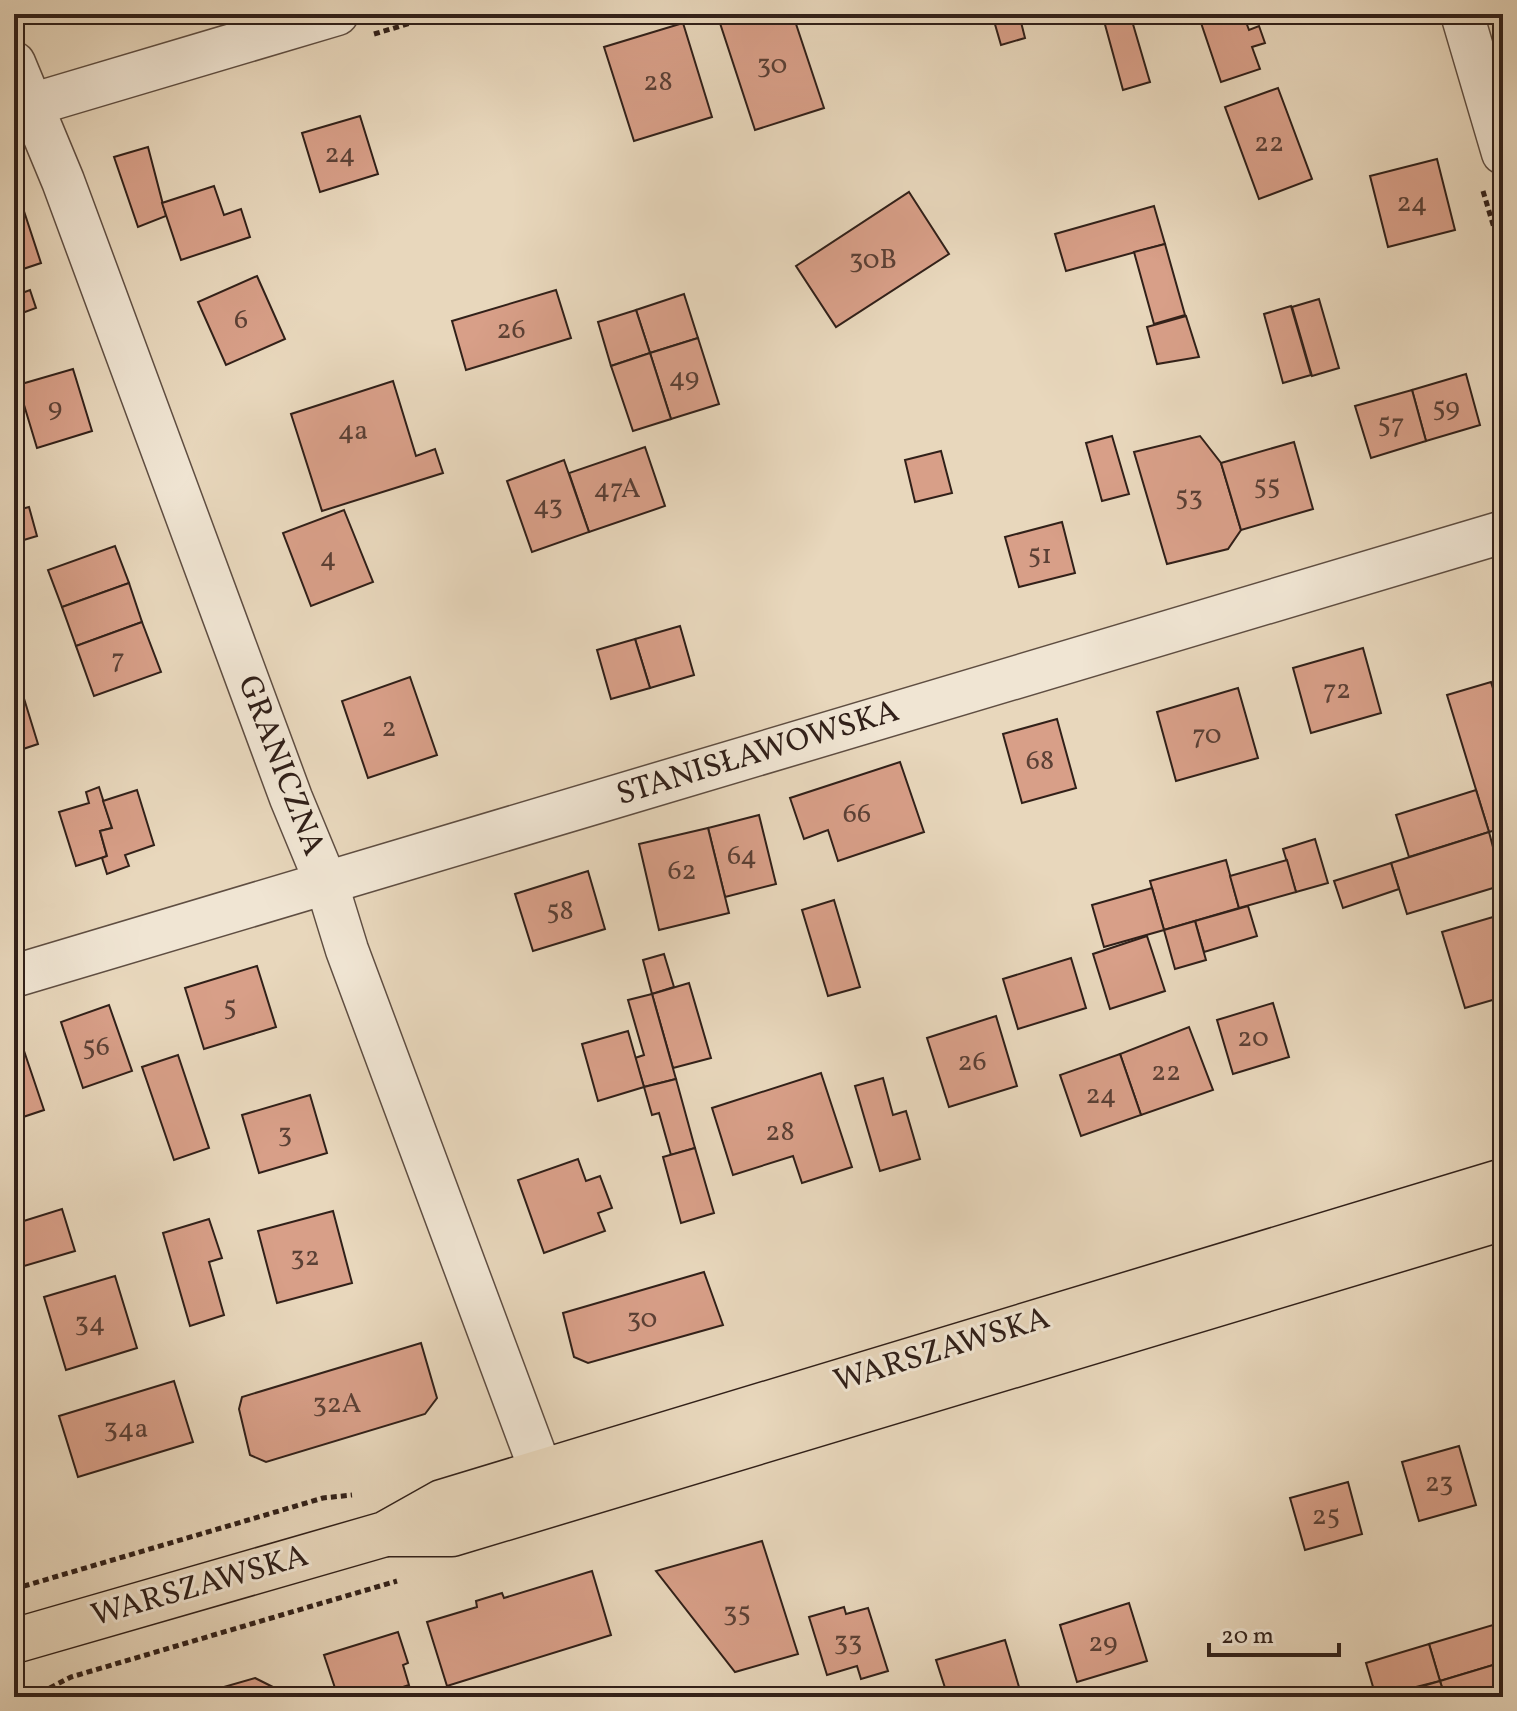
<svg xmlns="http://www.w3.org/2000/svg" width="1517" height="1711" font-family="Vollkorn,serif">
	<rect width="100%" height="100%" fill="#e8d7bc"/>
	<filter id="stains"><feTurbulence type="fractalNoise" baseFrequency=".0025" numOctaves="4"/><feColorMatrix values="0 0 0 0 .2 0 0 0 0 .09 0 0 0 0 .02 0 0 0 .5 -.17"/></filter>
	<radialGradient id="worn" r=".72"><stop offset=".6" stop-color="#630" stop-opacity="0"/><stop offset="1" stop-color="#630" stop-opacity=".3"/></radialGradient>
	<g fill="#d89f88" stroke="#312019" stroke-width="2">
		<polygon points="717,14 777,14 779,23 794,18 824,108 755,130"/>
		<polygon points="992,14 1019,14 1025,38 1001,45"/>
		<polygon points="1130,14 1150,82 1123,90 1104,21"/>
		<polygon points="1198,14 1243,14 1249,30 1259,26 1265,43 1252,47 1260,69 1221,82"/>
		<polygon points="683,23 712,117 634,141 604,47"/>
		<polygon points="1278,88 1312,179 1259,199 1225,107"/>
		<polygon points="360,116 378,174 320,192 302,133"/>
		<polygon points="148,147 166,216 138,227 114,157"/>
		<polygon points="1437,159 1455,230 1388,247 1370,176"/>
		<polygon points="214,186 224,215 241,209 250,237 181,260 162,203"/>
		<polygon points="909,192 949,254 836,327 796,266"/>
		<polygon points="19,196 41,263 14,272 14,198"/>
		<polygon points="1154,206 1165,244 1066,271 1055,234"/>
		<polygon points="1165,244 1185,315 1154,324 1134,252"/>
		<polygon points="257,276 285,339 226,365 198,302"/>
		<polygon points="30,290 36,308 14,316 14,296"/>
		<polygon points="556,290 571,338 466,370 452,321"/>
		<polygon points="684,294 698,338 650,353 636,310"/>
		<polygon points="1319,299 1339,368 1312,376 1292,307"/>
		<polygon points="1291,306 1311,375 1283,383 1264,314"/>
		<polygon points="636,310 650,353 611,366 598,322"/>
		<polygon points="1186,316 1199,357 1157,364 1147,327"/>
		<polygon points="698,338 719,404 671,419 650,353"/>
		<polygon points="650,353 671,419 633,431 611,366"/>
		<polygon points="73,369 92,431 37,448 18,385"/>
		<polygon points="1466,374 1480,425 1426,441 1412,390"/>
		<polygon points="393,381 416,456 435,449 443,473 322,511 291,414"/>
		<polygon points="1412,390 1426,441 1371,458 1355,406"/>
		<polygon points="1112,436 1129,494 1102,501 1086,443"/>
		<polygon points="1200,436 1221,463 1241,530 1228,549 1167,564 1134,452"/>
		<polygon points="1294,442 1313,509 1241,530 1221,463"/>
		<polygon points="645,447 665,506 589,532 569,473"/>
		<polygon points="941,451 952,493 915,502 905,460"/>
		<polygon points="564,460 589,532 532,552 507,481"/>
		<polygon points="29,507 37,536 14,543 14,511"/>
		<polygon points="344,510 373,582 311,606 283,533"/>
		<polygon points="1062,522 1075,573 1019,587 1005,537"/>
		<polygon points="115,546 129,583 62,607 48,570"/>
		<polygon points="129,583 142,622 76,646 62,607"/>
		<polygon points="142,622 161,672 94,696 76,646"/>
		<polygon points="680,626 694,675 650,688 635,639"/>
		<polygon points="635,639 650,688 611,699 597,650"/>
		<polygon points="1363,648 1381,713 1311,733 1293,668"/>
		<polygon points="14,666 38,744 14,752"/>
		<polygon points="410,677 437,755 368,778 342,701"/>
		<polygon points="1491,682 1503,720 1503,828 1489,832 1447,695"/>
		<polygon points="1238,688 1258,758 1176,781 1157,712"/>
		<polygon points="1057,719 1076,788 1022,803 1003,734"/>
		<polygon points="900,762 924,832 838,861 828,830 804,839 790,798"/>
		<polygon points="99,787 112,828 100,831 107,856 76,866 59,812 89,803 86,792"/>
		<polygon points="137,790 154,845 125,855 129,866 107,874 102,858 107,856 100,831 112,828 103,801"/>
		<polygon points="1476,790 1489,832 1409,857 1396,815"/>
		<polygon points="759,815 776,884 725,897 708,828"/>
		<polygon points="708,828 729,913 659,930 639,844"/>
		<polygon points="1489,832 1503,885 1407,914 1391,863"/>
		<polygon points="1315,839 1328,883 1296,892 1283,849"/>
		<polygon points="1226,860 1239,908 1164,930 1150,881"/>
		<polygon points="1287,860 1296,892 1239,908 1230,876"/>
		<polygon points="1391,863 1399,889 1343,908 1334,881"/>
		<polygon points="588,871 605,929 533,951 515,894"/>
		<polygon points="1152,888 1164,930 1104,947 1092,905"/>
		<polygon points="834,900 860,987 828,996 802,910"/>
		<polygon points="1248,906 1257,936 1204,952 1195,921"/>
		<polygon points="1493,917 1503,950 1503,997 1465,1008 1442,932"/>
		<polygon points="1195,921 1206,960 1175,969 1164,930"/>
		<polygon points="1147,936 1165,991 1110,1009 1093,954"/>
		<polygon points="664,954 674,987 652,994 643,960"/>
		<polygon points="1071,958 1086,1008 1018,1029 1003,979"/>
		<polygon points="257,966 276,1027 204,1049 185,988"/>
		<polygon points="689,983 711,1058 673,1068 652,994"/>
		<polygon points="652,994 676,1079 644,1087 635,1058 644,1055 628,1000"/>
		<polygon points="1273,1003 1289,1057 1233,1074 1217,1020"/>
		<polygon points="109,1005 132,1071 83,1088 61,1022"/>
		<polygon points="996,1016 1017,1086 949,1107 927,1038"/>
		<polygon points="1189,1027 1213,1090 1141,1115 1120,1054"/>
		<polygon points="628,1031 644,1087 598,1101 582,1044"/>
		<polygon points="20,1039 44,1110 14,1120 14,1041"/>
		<polygon points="1120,1054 1141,1115 1081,1136 1060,1075"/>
		<polygon points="178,1055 209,1148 174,1160 142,1067"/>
		<polygon points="821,1073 852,1167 802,1183 793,1156 733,1175 712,1108"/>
		<polygon points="883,1078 893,1115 906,1111 920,1159 880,1171 855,1086"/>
		<polygon points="676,1079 695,1148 671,1155 659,1113 652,1115 644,1087"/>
		<polygon points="310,1095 327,1153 259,1173 242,1115"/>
		<polygon points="695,1148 714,1213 681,1223 663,1157"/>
		<polygon points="578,1159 586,1181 600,1176 612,1208 598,1213 605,1231 544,1253 518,1180"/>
		<polygon points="62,1209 75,1251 14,1269 14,1224"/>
		<polygon points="333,1211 352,1283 277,1303 258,1231"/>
		<polygon points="209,1219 222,1258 209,1262 224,1315 190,1326 163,1233"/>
		<polygon points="704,1272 723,1325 588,1363 574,1357 563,1313"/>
		<polygon points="115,1276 137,1348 66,1370 44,1297"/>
		<polygon points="421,1343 437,1398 425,1414 266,1462 250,1455 239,1409 242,1397"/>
		<polygon points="174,1381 193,1442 78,1477 59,1416"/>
		<polygon points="1459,1446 1476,1505 1419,1521 1402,1462"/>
		<polygon points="1348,1482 1362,1534 1305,1550 1290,1498"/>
		<polygon points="762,1541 798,1654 735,1672 656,1571"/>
		<polygon points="592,1571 611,1635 447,1686 427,1622 477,1607 476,1601 502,1593 504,1598"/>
		<polygon points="1129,1603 1147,1661 1077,1682 1060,1625"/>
		<polygon points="844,1607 846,1614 868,1608 888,1671 861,1679 857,1666 827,1675 809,1617"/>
		<polygon points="1503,1622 1503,1662 1440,1681 1429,1644"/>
		<polygon points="398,1632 408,1663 403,1665 409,1685 373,1697 338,1697 324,1655"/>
		<polygon points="1005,1640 1022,1697 948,1697 936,1660"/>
		<polygon points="1429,1644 1440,1681 1376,1697 1366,1663"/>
		<polygon points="1503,1662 1503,1693 1489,1697 1445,1697 1440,1681"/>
		<polygon points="255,1678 275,1688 277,1697 189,1697"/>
		<polygon points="1440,1681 1445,1697 1385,1697"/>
	</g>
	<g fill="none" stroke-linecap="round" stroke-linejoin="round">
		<defs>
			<g id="street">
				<polyline points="1462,14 1503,153"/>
				<polyline points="14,63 63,181 291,798 327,885 347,950 541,1471"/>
				<polyline points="14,110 337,14"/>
				<polyline points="14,976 1503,532"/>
			</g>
			<g id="primary">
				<polyline points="388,1534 452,1534 1503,1218"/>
				<polyline points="14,1641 385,1534 442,1502 1503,1181"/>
			</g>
		</defs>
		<use href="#street" stroke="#5f4e42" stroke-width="45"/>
		<use href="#primary" stroke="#312019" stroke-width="47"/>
		<g stroke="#312019" stroke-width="5" stroke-dasharray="6 4" stroke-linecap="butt">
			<polyline points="374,34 441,14"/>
			<polyline points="1483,191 1503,258"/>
			<polyline points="14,1589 323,1498 352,1495"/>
			<polyline points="32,1697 71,1677 397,1581"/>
		</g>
		<use href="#street" stroke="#f0e5d3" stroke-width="42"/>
		<use href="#primary" stroke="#e8d7bc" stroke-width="44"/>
	</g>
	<g text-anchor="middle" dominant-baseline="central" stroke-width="6" stroke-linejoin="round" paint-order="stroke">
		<g font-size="28" fill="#5b4035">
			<text x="772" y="65">30</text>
			<text x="658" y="82">28</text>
			<text x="1269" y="143">22</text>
			<text x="340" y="154">24</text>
			<text x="1412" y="203">24</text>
			<text x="873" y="260">30B</text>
			<text x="241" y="320">6</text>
			<text x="511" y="330">26</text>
			<text x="684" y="378">49</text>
			<text x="55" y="408">9</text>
			<text x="1446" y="408">59</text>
			<text x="1391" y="424">57</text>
			<text x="353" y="431">4a</text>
			<text x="1267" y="486">55</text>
			<text x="617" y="489">47A</text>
			<text x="1189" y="497">53</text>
			<text x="548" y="506">43</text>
			<text x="1040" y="555">51</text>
			<text x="328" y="558">4</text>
			<text x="118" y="659">7</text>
			<text x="1337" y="690">72</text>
			<text x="389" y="728">2</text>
			<text x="1207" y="735">70</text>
			<text x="1040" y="761">68</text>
			<text x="857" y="814">66</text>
			<text x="742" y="856">64</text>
			<text x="682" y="871">62</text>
			<text x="560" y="911">58</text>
			<text x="230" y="1007">5</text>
			<text x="1253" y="1038">20</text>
			<text x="96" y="1047">56</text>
			<text x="972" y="1062">26</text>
			<text x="1166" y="1072">22</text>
			<text x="1101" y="1095">24</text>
			<text x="780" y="1132">28</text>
			<text x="285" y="1134">3</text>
			<text x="305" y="1257">32</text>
			<text x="642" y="1319">30</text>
			<text x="90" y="1323">34</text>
			<text x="337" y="1404">32A</text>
			<text x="126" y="1429">34a</text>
			<text x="1439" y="1483">23</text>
			<text x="1326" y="1516">25</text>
			<text x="737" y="1613">35</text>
			<text x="848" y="1642">33</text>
			<text x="1103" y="1643">29</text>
		</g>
		<g font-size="32" fill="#312019" stroke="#f0e5d3">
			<text transform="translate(758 754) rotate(-17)">STANISŁAWOWSKA</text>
			<text transform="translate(280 766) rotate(69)">GRANICZNA</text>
			<text transform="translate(942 1351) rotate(-17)">WARSZAWSKA</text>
			<text transform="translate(200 1587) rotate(-16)">WARSZAWSKA</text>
		</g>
	</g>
	<rect width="1517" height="1711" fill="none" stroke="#e8d7bc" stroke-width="48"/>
	<rect x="16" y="16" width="1485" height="1679" fill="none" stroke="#312019" stroke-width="4"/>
	<rect x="24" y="24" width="1469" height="1663" fill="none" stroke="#312019" stroke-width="2"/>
	<path d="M1209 1643v12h130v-12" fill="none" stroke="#312019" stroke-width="4"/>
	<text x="1221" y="1643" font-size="24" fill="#312019" stroke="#f0e5d3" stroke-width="6" paint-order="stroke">20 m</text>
	<rect width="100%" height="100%" filter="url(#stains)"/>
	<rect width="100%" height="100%" fill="url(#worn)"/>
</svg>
